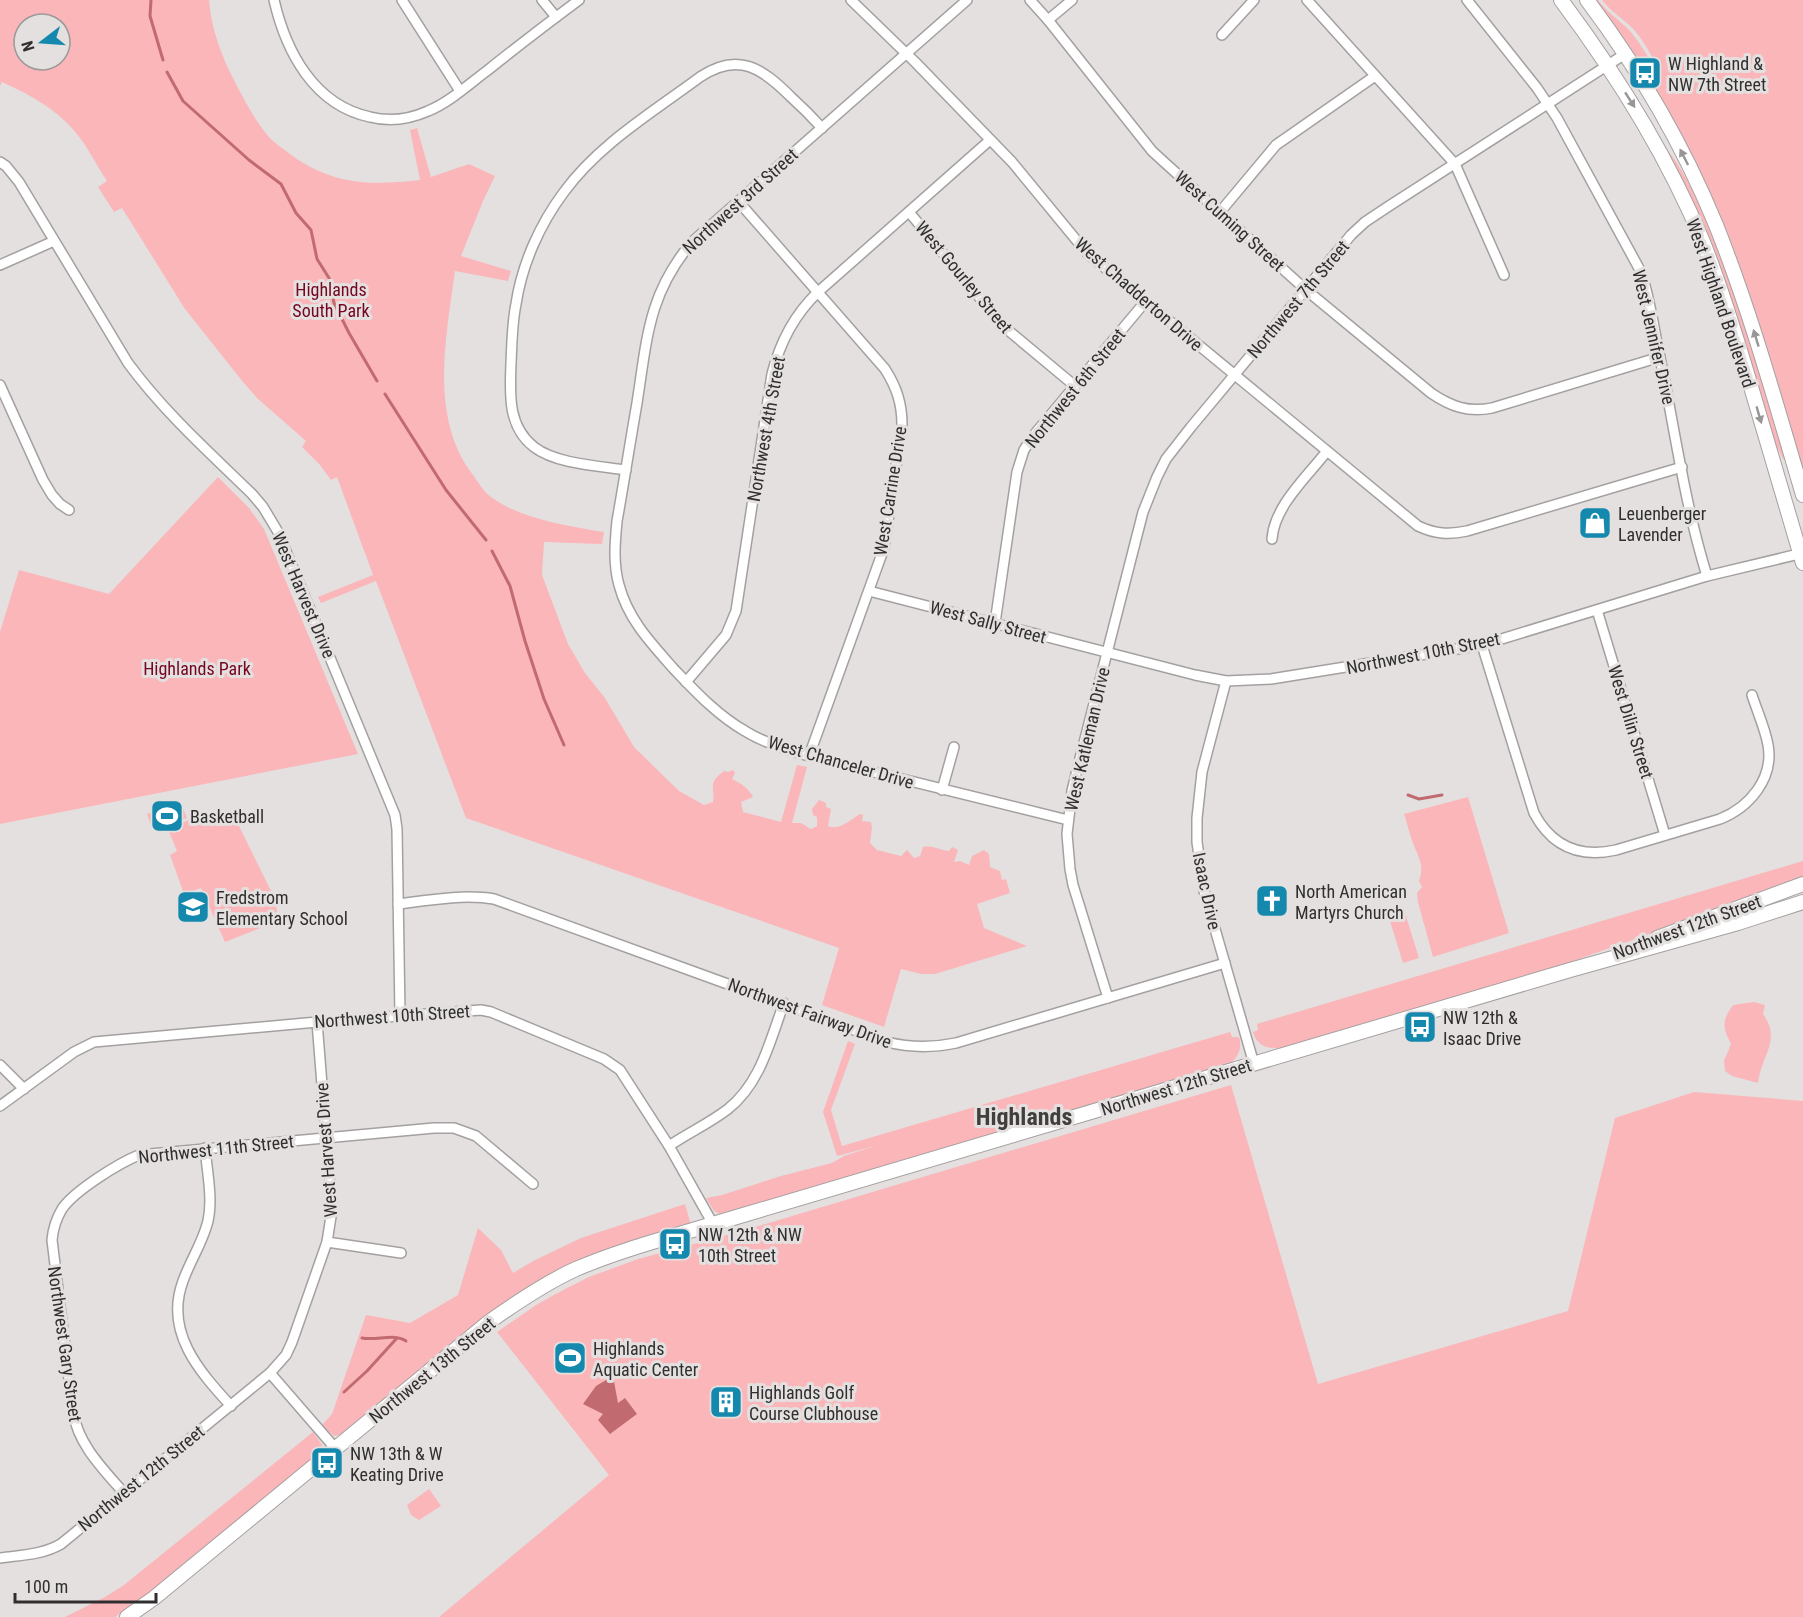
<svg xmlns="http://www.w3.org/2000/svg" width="1803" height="1617" font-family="'Roboto Condensed',sans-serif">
	<rect width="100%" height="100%" fill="#e4e0e0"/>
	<g fill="#fbb6b9" fill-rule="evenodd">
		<path d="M 0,0 L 209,0 C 211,30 223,60 237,86 C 246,103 256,122 269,137 C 273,142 281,147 286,151 C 330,185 368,186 420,180 L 410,130 L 417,128 L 431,177 L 469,164 L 495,176 L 483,201 L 461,256 L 511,271 L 508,281 L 455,271 C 446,338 429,418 473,475 C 478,482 484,492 491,497 C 521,519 567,526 604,532 L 602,544 L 544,542 L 542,575 L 568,644 L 585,673 L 605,698 L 634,747 L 679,791 L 704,805 L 713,802 C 715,785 707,784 724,771 L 728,772 L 733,770 L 735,773 L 732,779 C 741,783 749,789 753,797 L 741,802 L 743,812 L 781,822 L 797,765 L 807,767 L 792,823 L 801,823 L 811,829 L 817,826 L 817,817 L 813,815 L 812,809 L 819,800 L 826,803 L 826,807 L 831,809 L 828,826 C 839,831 850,820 860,814 L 863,815 L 862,821 L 871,822 L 872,828 L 870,843 L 877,850 L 901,856 L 907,850 L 914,858 L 920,856 L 923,847 C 933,845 939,850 949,851 L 952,847 L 958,850 L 954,862 L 960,861 L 969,865 L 972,856 L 984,850 L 989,854 L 990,867 L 1000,871 L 1002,880 L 1006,879 L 1010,893 L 977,904 L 984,928 L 1027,946 L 935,974 L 921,974 L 901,969 L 884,1027 L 822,1005 L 839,948 L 466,818 L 376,581 L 321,603 L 318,597 L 373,575 L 337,477 L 331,480 L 320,465 L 302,447 L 306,441 L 258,399 L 243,382 L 185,309 L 122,208 L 114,212 L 98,187 L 107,181 C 97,166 88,147 76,133 C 57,109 30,95 2,82 L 0,86 ZM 24,24 L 60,24 L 60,60 L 24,60 Z"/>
		<path d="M 1593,0 L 1598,0 C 1607,12 1619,20 1629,30 C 1639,41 1646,54 1654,66 L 1656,63 C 1649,52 1643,40 1634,30 C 1624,19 1611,12 1602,0 L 1803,0 L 1803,477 L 1731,248 Z"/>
		<path d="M 1669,152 C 1687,175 1697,201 1709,228 C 1741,302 1761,381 1785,458 L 1783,459 L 1772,437 L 1667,153 Z"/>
		<polygon points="218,477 249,508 264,529 358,754 0,824 0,632 19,570 109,594"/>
		<path d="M 1468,797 L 1509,933 L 1433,957 L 1418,902 L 1417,893 L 1422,887 L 1419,881 C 1424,867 1420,860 1415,848 C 1410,837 1408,825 1404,814 Z"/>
		<polygon points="180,801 187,818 153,830 147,814"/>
		<path d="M 216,812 C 226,812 231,814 237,822 L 275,899 L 277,912 L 273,923 L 225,942 L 201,888 L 184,894 L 170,855 L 177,851 L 167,827 Z"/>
		<path d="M 1803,861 L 1803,880 L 1539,973 L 1284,1048 C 1269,1049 1258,1048 1253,1032 L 1258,1030 L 1257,1024 Z"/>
		<polygon points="1405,913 1419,958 1403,963 1389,918"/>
		<path d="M 1754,1002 L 1765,1005 L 1763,1014 C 1782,1041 1761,1055 1758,1083 L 1732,1076 L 1725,1071 L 1724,1061 L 1731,1044 C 1722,1026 1722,1021 1733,1005 Z"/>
		<path d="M 1230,1032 L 1232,1037 L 1239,1037 C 1243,1049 1237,1060 1226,1066 L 722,1215 L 714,1211 L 706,1198 L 722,1195 L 781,1176 L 832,1163 L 844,1156 L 875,1146 L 837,1156 L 823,1112 L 848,1041 L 855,1044 L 831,1110 L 842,1146 Z"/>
		<polygon points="1231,1085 1318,1384 1568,1311 1615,1118 1694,1092 1803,1101 1803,1617 439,1617 609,1475 497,1332 536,1305 565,1289 589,1277 638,1259 742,1231"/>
		<polygon points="685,1204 691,1225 569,1267 345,1434 334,1436 322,1425 332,1414 366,1315 410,1323 458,1295 478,1228 501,1250 513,1273 533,1261 581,1238"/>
		<polygon points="313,1432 322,1445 320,1453 317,1456 141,1599 115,1617 65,1617 105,1597 124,1585"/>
		<polygon points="429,1489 441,1506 419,1520 411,1515 407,1505"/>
	</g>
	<polygon fill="#c16b70" points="613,1376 618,1403 625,1398 637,1414 610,1434 598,1420 603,1414 583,1404 596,1386"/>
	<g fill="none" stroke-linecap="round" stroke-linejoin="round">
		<g stroke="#c16b70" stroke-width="3">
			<polyline points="151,0 150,16 163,60"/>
			<polyline points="167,72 183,101 249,160 281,184 296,213 311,230 317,259 329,278 334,303 349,333 377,381"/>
			<polyline points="385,394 446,490 486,540"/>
			<polyline points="492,551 510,586 525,641 544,699 564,745"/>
			<polyline points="1408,795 1419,799 1442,795"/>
			<path d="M 362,1338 C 376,1341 395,1333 406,1341"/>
			<polyline points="344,1392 367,1371 397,1338"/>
		</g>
		<defs>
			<g id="minor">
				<path d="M 274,0 C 286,52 314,105 370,117 C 389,122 410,119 428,111 C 450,102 469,84 488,70 C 518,46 548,23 579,0"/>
				<polyline points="402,0 460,91"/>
				<polyline points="542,0 556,17"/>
				<path d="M 851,0 L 915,62 L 1012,162 L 1087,253 L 1418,526 C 1435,534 1449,535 1467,531 L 1682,467"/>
				<path d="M 967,0 L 692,242 C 648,294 647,339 637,403 C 630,443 624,482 617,521 C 615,542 613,564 619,585 C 628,619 650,642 673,668 C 695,691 717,715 745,731 C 764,743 787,750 809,756 L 1068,820"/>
				<path d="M 1030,0 L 1048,20 L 1152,151 L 1164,162 L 1305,289 L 1431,393 C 1450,406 1468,413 1492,408 L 1660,357"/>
				<polyline points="1307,0 1455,164 1504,275"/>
				<path d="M 1467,0 L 1537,88 L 1557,118 L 1641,272 C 1649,296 1653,322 1658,348 C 1674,424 1684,502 1707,576"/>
				<polyline points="1048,20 1072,0"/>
				<polyline points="1222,35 1254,0"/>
				<path d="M 0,162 L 6,166 L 19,182 L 128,363 C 164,412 209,452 252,494 L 263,507 L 278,532 L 395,815 L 397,829 L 400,1015"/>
				<path d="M 738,201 L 885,369 C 897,388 902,404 902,425 L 884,548 L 809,756"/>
				<polyline points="909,212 1003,326 1075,386"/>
				<polyline points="1220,212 1276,145 1375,76"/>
				<polyline points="0,265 54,241"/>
				<polyline points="0,385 43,480 52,495 60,504 69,510"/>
				<path d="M 626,470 C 599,466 556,464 534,447 C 507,426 510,393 511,363 C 512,343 512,323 516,304 C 522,264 540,224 564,192 C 599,144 653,112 700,77 C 739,51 763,69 791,97 C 802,107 812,117 822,128"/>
				<path d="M 1272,539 C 1274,506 1308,476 1327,451"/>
				<polyline points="869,591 1195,675 1226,681 1271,679 1482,645 1707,576 1803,553"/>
				<polyline points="1597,610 1665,835"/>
				<polyline points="995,623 1017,472 1024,450 1033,436 1145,302"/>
				<path d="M 1482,645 L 1534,813 C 1552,847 1580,858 1616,850 L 1720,819 C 1750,807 1774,778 1768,745 C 1765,728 1757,711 1752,695"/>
				<polyline points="1226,681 1202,772 1197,818 1197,842 1204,891 1254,1064"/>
				<path d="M 686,682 L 726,635 L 736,611 L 772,374 C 780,342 794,315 818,292 L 990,140"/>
				<polyline points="942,790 954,747"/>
				<path d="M 398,904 C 429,900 464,894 494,899 L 887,1042 C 911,1048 932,1048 956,1043 L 1225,963"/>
				<polyline points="1108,998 1073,885 1070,869 1067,834 1072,791 1077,770 1143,512 1157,477 1166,459 1191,427 1351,235 1365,222 1389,206 1625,54"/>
				<polyline points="0,1065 24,1089"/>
				<polyline points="0,1106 74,1052 94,1042 306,1023 481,1010 491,1012 604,1059 620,1070 669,1146 713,1224"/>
				<path d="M 669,1146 C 688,1133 710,1123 728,1109 C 761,1083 770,1040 784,1003"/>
				<path d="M 205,1148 C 207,1171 213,1199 208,1221 C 203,1242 190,1261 183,1281 C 164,1332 199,1371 231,1406"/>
				<polyline points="327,1242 401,1253"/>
				<polyline points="270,1373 335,1448"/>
				<path d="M 123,1492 C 102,1468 78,1444 73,1412 L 52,1240 C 53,1229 56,1219 62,1209 C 74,1191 119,1163 139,1155 L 434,1128 L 454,1128 L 476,1136 L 533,1184"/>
				<path d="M 0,1558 C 21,1555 42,1555 61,1544 L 270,1373 L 286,1355 L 292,1342 L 327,1242 L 332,1210 L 317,1022"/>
			</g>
			<g id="secondary">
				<path d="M 1561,0 C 1617,75 1667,155 1703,242 C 1721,287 1735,333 1749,380 C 1767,441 1785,502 1803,563"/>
				<path d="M 1587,0 C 1639,69 1683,145 1716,225 C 1751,313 1776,404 1803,495"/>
				<polyline points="1657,938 1803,884"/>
				<path d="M 127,1617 L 154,1598 L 489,1322 C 517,1302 545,1283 576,1269 C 620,1250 667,1238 713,1224 L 1570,970 L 1738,923 L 1803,902"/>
			</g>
		</defs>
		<use href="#minor" stroke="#a4a0a0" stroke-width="12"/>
		<use href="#secondary" stroke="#a4a0a0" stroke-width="16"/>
		<use href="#minor" stroke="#fff" stroke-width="9"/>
		<use href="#secondary" stroke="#fff" stroke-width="14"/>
	</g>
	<defs><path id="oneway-solid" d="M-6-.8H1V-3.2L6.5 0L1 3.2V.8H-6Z" transform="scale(1.5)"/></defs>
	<g fill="#989696">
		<use href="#oneway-solid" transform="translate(1630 100) rotate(57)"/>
		<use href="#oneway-solid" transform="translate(1684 157) rotate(-117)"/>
		<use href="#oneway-solid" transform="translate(1756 338) rotate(-107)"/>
		<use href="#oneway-solid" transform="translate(1759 415) rotate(74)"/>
	</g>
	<defs>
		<symbol id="bus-square" viewBox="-11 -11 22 22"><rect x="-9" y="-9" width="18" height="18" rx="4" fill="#1588ad" stroke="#e4e0e0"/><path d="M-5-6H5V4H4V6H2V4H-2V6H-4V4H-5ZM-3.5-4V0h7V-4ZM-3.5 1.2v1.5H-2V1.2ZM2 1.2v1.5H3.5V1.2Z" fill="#fff"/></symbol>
		<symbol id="shop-square" viewBox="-11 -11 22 22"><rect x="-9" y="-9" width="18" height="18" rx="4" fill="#1588ad" stroke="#e4e0e0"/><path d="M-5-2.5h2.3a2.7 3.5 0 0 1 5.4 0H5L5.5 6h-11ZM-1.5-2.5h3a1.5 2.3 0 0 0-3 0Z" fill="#fff"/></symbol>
		<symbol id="stadium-square" viewBox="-11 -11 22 22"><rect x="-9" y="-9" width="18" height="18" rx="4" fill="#1588ad" stroke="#e4e0e0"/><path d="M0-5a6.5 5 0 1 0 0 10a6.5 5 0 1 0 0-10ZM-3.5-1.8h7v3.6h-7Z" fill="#fff"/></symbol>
		<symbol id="church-square" viewBox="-11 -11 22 22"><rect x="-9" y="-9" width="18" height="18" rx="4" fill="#1588ad" stroke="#e4e0e0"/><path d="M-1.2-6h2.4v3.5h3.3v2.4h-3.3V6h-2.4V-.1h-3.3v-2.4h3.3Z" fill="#fff"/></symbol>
		<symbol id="school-square" viewBox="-11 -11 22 22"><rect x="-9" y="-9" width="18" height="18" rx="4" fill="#1588ad" stroke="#e4e0e0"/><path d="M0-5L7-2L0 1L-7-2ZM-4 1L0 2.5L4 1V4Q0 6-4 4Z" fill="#fff"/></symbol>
		<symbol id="building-square" viewBox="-11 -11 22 22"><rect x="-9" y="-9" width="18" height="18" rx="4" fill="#1588ad" stroke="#e4e0e0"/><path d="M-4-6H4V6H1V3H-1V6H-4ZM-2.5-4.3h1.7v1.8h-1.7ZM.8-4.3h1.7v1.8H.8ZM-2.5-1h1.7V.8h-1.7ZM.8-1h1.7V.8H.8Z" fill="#fff"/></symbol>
	</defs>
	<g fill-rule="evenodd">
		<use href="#bus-square" x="1626" y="54" width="38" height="38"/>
		<use href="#shop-square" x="1576" y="504" width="38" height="38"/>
		<use href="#stadium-square" x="148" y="797" width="38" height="38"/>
		<use href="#church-square" x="1253" y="882" width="38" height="38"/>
		<use href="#school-square" x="174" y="888" width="38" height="38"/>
		<use href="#bus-square" x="1401" y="1008" width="38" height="38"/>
		<use href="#bus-square" x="656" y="1225" width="38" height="38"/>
		<use href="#stadium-square" x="551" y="1339" width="38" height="38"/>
		<use href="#building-square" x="707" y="1383" width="38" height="38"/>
		<use href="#bus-square" x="308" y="1444" width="38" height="38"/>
	</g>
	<g text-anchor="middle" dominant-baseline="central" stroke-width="6" stroke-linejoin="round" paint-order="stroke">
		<g font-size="18" fill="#302e2e" stroke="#e4e0e0" text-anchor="start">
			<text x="1668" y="63">W Highland &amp;<tspan x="1668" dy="21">NW 7th Street</tspan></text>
			<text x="1618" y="513">Leuenberger<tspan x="1618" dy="21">Lavender</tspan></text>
			<text x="190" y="816">Basketball</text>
			<text x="1295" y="891">North American<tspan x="1295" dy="21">Martyrs Church</tspan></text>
			<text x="216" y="897">Fredstrom<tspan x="216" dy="21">Elementary School</tspan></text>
			<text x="1443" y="1017">NW 12th &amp;<tspan x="1443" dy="21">Isaac Drive</tspan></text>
			<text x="698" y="1234">NW 12th &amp; NW<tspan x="698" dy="21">10th Street</tspan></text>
			<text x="593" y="1348">Highlands<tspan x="593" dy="21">Aquatic Center</tspan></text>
			<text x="749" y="1392">Highlands Golf<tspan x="749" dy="21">Course Clubhouse</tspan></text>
			<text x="350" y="1453">NW 13th &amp; W<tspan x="350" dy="21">Keating Drive</tspan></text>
		</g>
		<g font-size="18" fill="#302e2e" stroke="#e4e0e0">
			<text transform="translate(740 201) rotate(-42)">Northwest 3rd Street</text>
			<text transform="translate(1230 221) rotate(42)">West Cuming Street</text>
			<text transform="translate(964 277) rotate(50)">West Gourley Street</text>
			<text transform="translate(1139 294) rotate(41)">West Chadderton Drive</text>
			<text transform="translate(1298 299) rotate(-50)">Northwest 7th Street</text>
			<text transform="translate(1721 303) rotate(71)">West Highland Boulevard</text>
			<text transform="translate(1654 337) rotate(77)">West Jennifer Drive</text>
			<text transform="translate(1075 388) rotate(-51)">Northwest 6th Street</text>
			<text transform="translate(766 429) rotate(-80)">Northwest 4th Street</text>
			<text transform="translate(890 491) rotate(-81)">West Carrine Drive</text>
			<text transform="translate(304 595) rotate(67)">West Harvest Drive</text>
			<text transform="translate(988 622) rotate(15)">West Sally Street</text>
			<text transform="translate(1423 653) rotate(-11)">Northwest 10th Street</text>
			<text transform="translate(1631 722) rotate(73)">West Dilin Street</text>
			<text transform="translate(1087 739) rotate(-77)">West Katleman Drive</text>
			<text transform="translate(841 762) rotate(16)">West Chanceler Drive</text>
			<text transform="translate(1207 891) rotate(78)">Isaac Drive</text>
			<text transform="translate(1687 927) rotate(-20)">Northwest 12th Street</text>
			<text transform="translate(810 1013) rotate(20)">Northwest Fairway Drive</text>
			<text transform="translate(392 1016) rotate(-4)">Northwest 10th Street</text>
			<text transform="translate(1176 1087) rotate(-17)">Northwest 12th Street</text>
			<text transform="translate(216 1149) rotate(-6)">Northwest 11th Street</text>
			<text transform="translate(326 1150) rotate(-94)">West Harvest Drive</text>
			<text transform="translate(65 1344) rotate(82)">Northwest Gary Street</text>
			<text transform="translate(432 1370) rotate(-39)">Northwest 13th Street</text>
			<text transform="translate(141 1478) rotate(-39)">Northwest 12th Street</text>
		</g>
		<g font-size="18" fill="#750521" stroke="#e4e0e0">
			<text x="331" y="289">Highlands<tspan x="331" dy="21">South Park</tspan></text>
			<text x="197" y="668">Highlands Park</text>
		</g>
		<g font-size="24" font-weight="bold" fill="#413e3e" stroke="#e4e0e0">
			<text x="1024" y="1117">Highlands</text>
		</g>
	</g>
	<g transform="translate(42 42) rotate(253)"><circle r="28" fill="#e4e0e0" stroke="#9c9999" stroke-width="1.5"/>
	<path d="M0-4.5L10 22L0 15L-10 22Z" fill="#1588ad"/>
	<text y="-9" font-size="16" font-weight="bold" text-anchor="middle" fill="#302e2e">N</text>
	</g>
	<path d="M15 1593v9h141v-9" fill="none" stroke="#302e2e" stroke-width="3"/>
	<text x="24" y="1593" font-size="18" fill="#302e2e" stroke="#e4e0e0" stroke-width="4.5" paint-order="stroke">100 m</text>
</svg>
